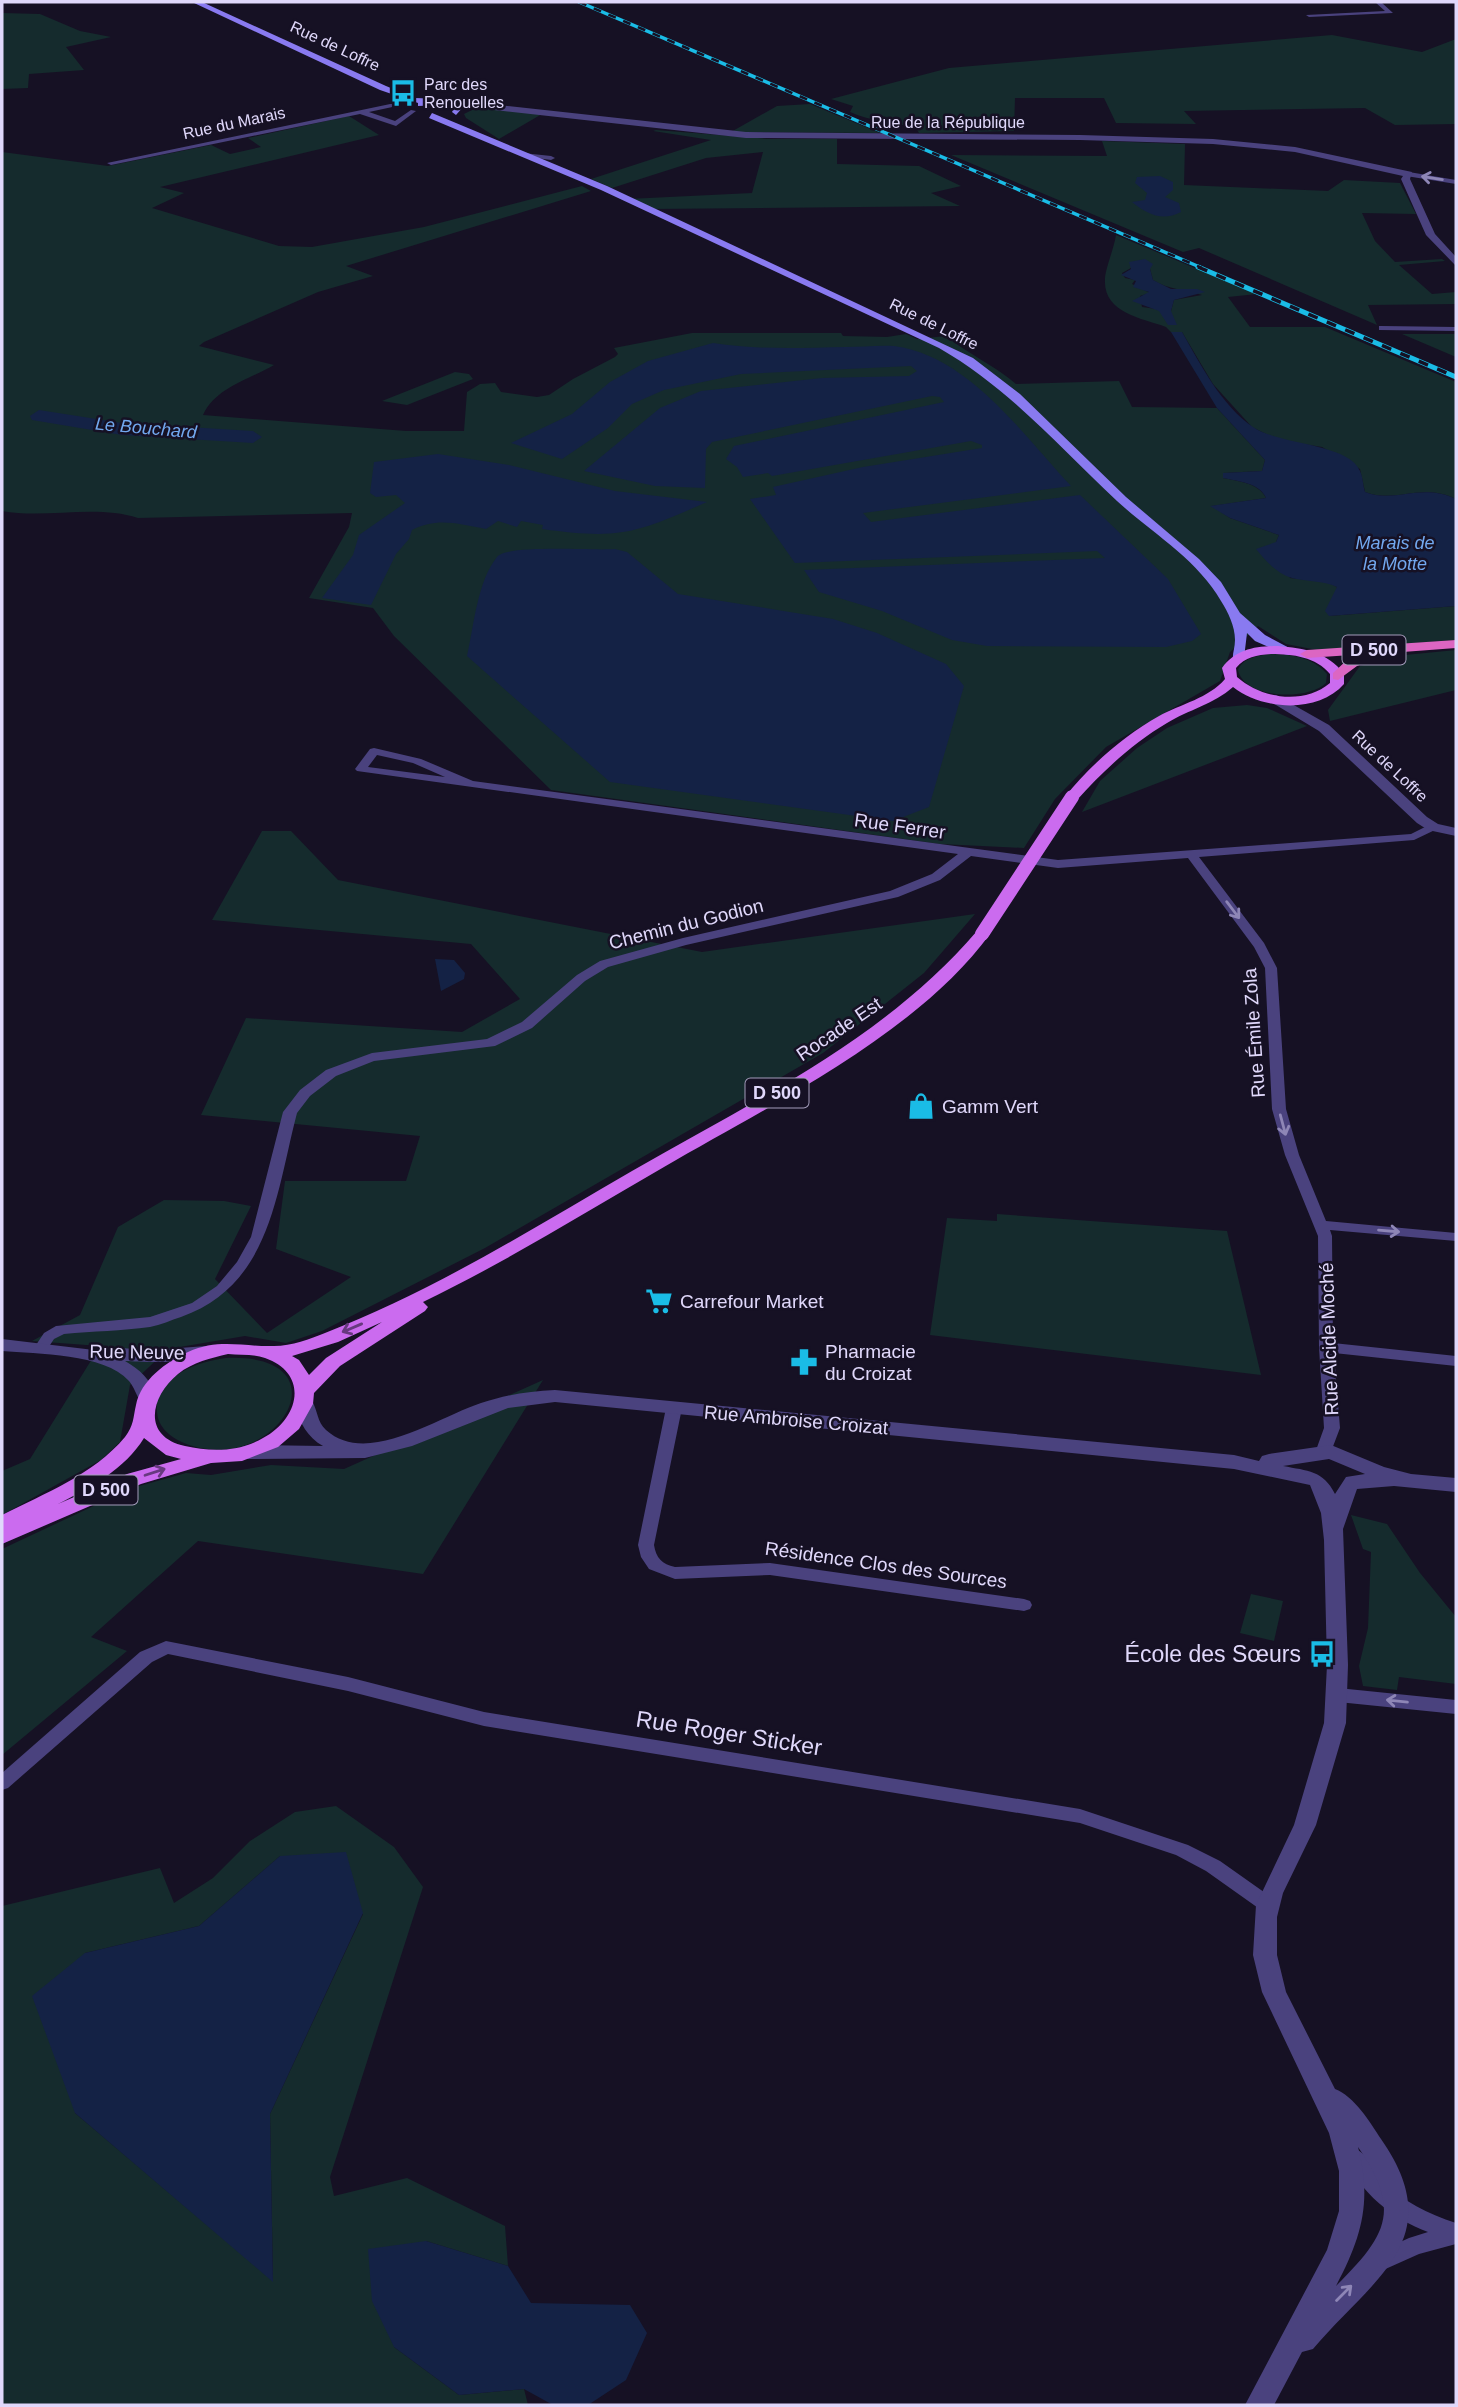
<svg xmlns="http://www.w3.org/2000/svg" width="1458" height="2407" font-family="Helvetica,sans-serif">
	<rect width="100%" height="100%" fill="#161124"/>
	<g fill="#152b2d" fill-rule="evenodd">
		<polygon points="2,13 40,14 80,31 111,37 66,47 84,70 29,74 28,88 2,89"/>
		<path d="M 1332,35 L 1422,52 L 1456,39 L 1456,124 L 1395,125 L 1365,108 L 1184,111 L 1196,124 L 1116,123 L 1104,98 L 1015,98 L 1014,131 L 919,133 L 916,128 C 894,122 869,121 850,112 L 853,106 L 831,99 L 949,68 Z"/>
		<polygon points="810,104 880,133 731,132 777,106"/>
		<polygon points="480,106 542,114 499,139 466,118 464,114"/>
		<path d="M 349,116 L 379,135 L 160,187 L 184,193 L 152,208 L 279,246 L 312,247 L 424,227 L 582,186 L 591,191 L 346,266 L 373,276 L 318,292 L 204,342 L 199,346 L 274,365 C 249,380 216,387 203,415 L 406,431 L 464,431 L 467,392 L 480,384 L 495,383 L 501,392 L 537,397 L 549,395 L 573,379 L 615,357 L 618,354 L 614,348 L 692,333 L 841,333 L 843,336 L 887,337 L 906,334 L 917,339 L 946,336 C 968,354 994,365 1016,384 L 1119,381 L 1132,407 L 1217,408 L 1265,460 L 1262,471 L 1224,473 L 1223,478 C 1237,481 1259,483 1266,498 L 1212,506 L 1230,518 L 1279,535 L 1276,542 L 1290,578 L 1327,582 L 1337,587 L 1329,616 L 1456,606 L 1456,640 L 1317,650 L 1286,644 L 1258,626 L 1230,652 L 1220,681 L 1106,747 L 1055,799 L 1024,848 L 940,844 L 551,790 L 394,636 L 373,608 L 309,598 L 349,527 L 352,513 L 138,518 C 95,504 46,519 2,511 L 2,152 L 108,166 L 211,145 L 230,154 L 261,147 L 248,138 Z"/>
		<polygon points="656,130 769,139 837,139 837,164 919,166 961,186 931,193 960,206 648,209 628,199 752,193 763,152 706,158 612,188 591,179 711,140 653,131"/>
		<polygon points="1102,141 1185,144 1184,185 1328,191 1344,180 1400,183 1416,214 1362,213 1375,241 1395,262 1442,259 1445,261 1399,265 1432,294 1456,292 1456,304 1368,305 1377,325 1199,248 1183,252 951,155 1107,156"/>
		<path d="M 1116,235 L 1257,294 L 1228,297 L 1250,327 L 1325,327 L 1456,382 L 1456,499 C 1421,482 1396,504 1365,492 L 1360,469 L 1322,447 L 1278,440 L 1252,427 L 1213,384 L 1182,332 L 1171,332 L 1166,327 C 1141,318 1103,313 1105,279 C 1105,270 1114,248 1116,235 ZM 1131,268 L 1150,269 L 1153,280 C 1169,290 1184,289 1202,295 L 1174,300 L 1171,311 L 1142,307 L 1140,296 L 1150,293 L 1132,284 L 1135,280 L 1125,278 L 1122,273 Z"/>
		<polygon points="1402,334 1456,334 1456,357"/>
		<polygon points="455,372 469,374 473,379 407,405 382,401"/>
		<polygon points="1456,650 1456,690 1330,721 1328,710 1360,666 1405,655"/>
		<path d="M 1269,654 C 1290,654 1313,657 1327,674 L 1326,683 C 1308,701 1244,699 1238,670 C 1243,658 1257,656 1269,654 Z"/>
		<polygon points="1247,705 1267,708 1307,726 1082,812 1100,781 1137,748 1167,728 1213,708"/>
		<polygon points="262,831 291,831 338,880 702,952 975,914 924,973 823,1053 485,1248 322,1331 286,1343 245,1336 168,1349 130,1385 120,1442 101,1460 2,1515 2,1471 30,1459 100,1346 32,1341 80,1315 118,1227 164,1200 224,1201 251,1206 215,1279 267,1333 351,1277 276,1249 285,1181 406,1181 420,1136 201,1115 246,1018 462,1032 520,999 471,944 212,920"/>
		<polygon points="997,1214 1227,1231 1261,1375 930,1335 947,1218 997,1221"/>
		<path d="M 226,1358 C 351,1353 276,1480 184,1443 C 170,1437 158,1427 157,1412 C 153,1377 199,1361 226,1358 Z"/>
		<polygon points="543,1380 423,1574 198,1541 91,1637 127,1651 2,1755 2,1549 132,1488 186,1473 211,1475 271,1465 344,1469"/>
		<polygon points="1351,1515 1387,1524 1420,1573 1456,1617 1456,1684 1399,1677 1397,1690 1363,1686 1359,1666 1368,1628 1371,1552 1363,1549"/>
		<polygon points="1251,1594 1283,1601 1274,1641 1240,1633"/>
		<path d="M 336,1806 L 394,1847 L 423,1887 L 330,2177 L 334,2196 L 407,2178 L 505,2226 L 508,2266 L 426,2241 L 394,2347 L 459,2395 L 524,2389 L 528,2405 L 2,2405 L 2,1906 L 160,1868 L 174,1903 L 213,1878 L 250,1841 L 295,1812 ZM 280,1856 L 363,1914 L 270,2114 L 273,2281 L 75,2113 L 85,1953 L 199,1926 Z"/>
	</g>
	<g fill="#142245">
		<path d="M 1160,176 L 1173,182 L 1173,190 L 1165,197 L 1179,203 L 1181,212 C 1162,222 1147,214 1132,202 L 1145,200 L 1147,193 L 1135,183 L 1137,177 Z"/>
		<polygon points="1145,259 1153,264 1150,269 1153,280 1171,289 1197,289 1205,292 1174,300 1171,311 1177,325 1168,325 1159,311 1132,301 1149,292 1133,287 1136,281 1121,275 1131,269 1129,262"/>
		<path d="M 1171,332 L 1182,332 C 1201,365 1221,405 1253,427 C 1278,445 1349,443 1360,471 C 1363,477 1363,486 1365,492 C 1395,504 1421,482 1456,499 L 1456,606 L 1329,616 L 1325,611 L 1337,587 C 1322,580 1307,582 1292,578 C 1277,574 1265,560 1256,549 L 1276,542 L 1279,535 L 1230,518 L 1210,506 L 1266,498 C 1260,483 1237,481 1223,478 L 1223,473 L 1262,471 L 1265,460 L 1217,408 Z"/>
		<path d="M 713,343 C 757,350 801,348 846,347 C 861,347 879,345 894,346 C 969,356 1023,435 1071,486 L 863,513 L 871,522 L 1080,495 L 1168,579 L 1201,634 L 1192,641 L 1166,647 L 987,646 L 952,640 L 882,611 L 819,592 L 804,570 L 1105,558 L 1097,551 L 795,563 L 750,499 L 776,495 L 773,487 L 863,467 L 982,448 L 982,445 L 971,441 L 772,476 L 768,473 L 743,477 L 737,467 L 726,459 L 734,446 L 944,402 L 940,397 L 932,396 L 712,442 L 706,449 L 705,488 L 655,486 L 584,471 L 660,408 L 701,391 L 822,378 L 909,376 L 917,371 L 911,366 L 741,374 L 664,390 L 632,404 L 608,428 L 562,459 L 511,443 L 572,414 L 610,382 L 648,361 Z"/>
		<path d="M 438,454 L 509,465 L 615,491 L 707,502 C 636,533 621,540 542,529 L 543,525 L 521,521 L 517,527 L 498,521 L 486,529 C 459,524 437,517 412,530 L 409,539 L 396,554 L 371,605 L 322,598 L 353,555 L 359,535 L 405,503 L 396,495 L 376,497 L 370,493 L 374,462 Z"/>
		<path d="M 615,549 L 627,552 L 678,594 L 833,619 L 877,633 L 946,664 L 964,686 L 929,807 L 893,821 L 610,782 L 467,656 C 474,626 477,582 497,557 C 508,544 593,551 615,549 Z"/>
		<polygon points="435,959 454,960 465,973 464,979 441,991"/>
		<polygon points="346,1852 363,1913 270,2114 273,2282 75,2113 32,1996 85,1953 199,1926 280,1856"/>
		<polygon points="426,2241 508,2266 531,2303 630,2305 647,2333 626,2380 588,2405 553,2405 524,2389 459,2395 394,2347 372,2301 368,2249"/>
	</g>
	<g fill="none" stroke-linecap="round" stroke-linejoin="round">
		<polygon fill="#142245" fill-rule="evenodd" points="39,410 122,423 253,431 262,437 253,443 122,435 32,420 30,416"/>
		<g fill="#4a427e" fill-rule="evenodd">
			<polygon points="1375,2 1381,2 1393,13 1309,17 1306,15 1385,11"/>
			<polygon points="395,103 397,106 369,112 395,121 411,110 416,111 396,126 360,114 111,165 107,163"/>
			<polygon points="523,153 551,156 555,158 551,160 521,156"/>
			<polygon points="1409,172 1456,180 1456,184 1406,176"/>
			<polygon points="1382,326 1456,327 1456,331 1379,330 1379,326"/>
			<path d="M 374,748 L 421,759 L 473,781 L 1058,860 L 1411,834 L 1429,825 L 1437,825 L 1437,829 L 1414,840 L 1199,857 L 1264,943 L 1277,968 L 1286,1109 L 1299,1155 L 1326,1221 L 1456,1233 L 1456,1241 L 1330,1230 L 1332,1236 L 1333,1343 L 1456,1356 L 1456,1366 L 1334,1353 L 1340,1428 L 1329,1457 L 1317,1457 L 1315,1453 L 1324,1428 L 1319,1347 L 1318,1236 L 1285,1155 L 1272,1109 L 1265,968 L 1254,947 L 1188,858 L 1058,868 L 971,856 L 940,880 L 898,897 L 686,945 L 608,967 L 585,981 L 532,1028 L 495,1046 L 374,1061 L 336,1076 L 310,1096 L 297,1113 C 276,1193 271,1285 181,1317 C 171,1320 161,1325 150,1327 C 122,1331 93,1331 64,1334 L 54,1339 L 46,1351 L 36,1351 L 34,1348 L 44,1333 L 56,1326 L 150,1317 L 192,1303 L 217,1286 L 237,1262 L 251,1237 L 283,1112 L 300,1090 L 326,1070 L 372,1053 L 487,1039 L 522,1022 L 577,975 L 600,961 L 683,938 L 890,891 L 932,874 L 958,854 L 357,771 L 355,769 L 370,749 ZM 377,755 L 413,763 L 445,777 L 368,767 Z"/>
			<path d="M 674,1403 L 679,1404 L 682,1408 L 654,1545 C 656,1558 662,1564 675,1567 L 770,1563 L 1024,1599 L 1030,1601 L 1032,1605 L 1030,1609 L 1024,1611 L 770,1575 L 675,1579 L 649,1569 L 641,1557 L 638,1545 L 666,1408 L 669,1404 Z"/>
			<polygon points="166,1641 348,1677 484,1712 1080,1809 1188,1845 1220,1861 1275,1900 1277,1905 1275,1910 1268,1913 1261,1910 1206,1871 1176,1855 1080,1823 484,1726 348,1691 168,1654 152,1662 8,1788 2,1790 2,1773 140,1652"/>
			<polygon points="1338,1688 1456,1700 1456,1714 1338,1702 1332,1700 1329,1695 1332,1690"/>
			<path d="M 1354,2148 C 1367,2153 1374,2171 1383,2181 C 1404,2202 1428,2214 1456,2223 L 1456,2244 L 1419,2254 L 1381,2271 L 1374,2268 L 1370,2261 L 1374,2254 L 1409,2238 L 1428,2232 C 1391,2218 1361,2193 1344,2157 L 1347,2151 Z"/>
		</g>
		<g fill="#4a427e" fill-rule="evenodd">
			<polygon points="452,100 746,132 1080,135 1213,139 1295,147 1412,172 1410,179 1435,234 1456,257 1456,266 1426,235 1401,179 1403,176 1295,152 1213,144 1080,140 746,138 449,105"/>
			<polygon points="1276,695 1329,725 1427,817 1438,824 1456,828 1456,836 1428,830 1417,823 1319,731 1271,702 1271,696"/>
			<path d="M 2,1339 L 94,1350 L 102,1347 L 154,1350 L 206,1346 L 215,1352 C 205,1365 143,1362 125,1361 C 141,1370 149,1379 157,1396 L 154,1401 L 140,1401 C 136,1394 134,1387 129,1381 C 104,1353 37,1354 2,1351 Z"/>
			<path d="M 555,1390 L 1234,1455 L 1259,1461 L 1262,1456 L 1269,1454 L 1331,1445 L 1384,1467 L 1411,1474 L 1456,1478 L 1456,1492 L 1394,1486 L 1357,1489 L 1343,1529 L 1348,1665 L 1346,1723 L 1316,1825 L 1283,1893 L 1277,1917 L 1277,1955 L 1286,1992 L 1335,2089 C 1354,2096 1370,2122 1381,2139 C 1451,2239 1372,2279 1313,2349 L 1302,2352 L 1274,2405 L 1245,2405 L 1327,2250 L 1339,2211 L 1339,2171 L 1329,2133 L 1262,1992 L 1253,1955 L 1256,1905 L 1294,1825 L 1324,1723 L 1327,1665 L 1324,1540 L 1321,1513 L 1310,1485 L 1234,1469 L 555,1402 L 508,1408 L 412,1446 L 365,1458 L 248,1459 L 241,1457 L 238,1452 L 241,1447 L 248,1445 L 323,1446 C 307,1437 300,1423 295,1406 L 298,1401 L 312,1401 C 318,1411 317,1422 326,1430 C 367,1467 438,1417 481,1403 C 506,1395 529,1391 555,1390 ZM 1329,1459 L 1365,1474 L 1346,1477 L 1335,1494 C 1323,1470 1308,1471 1283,1466 ZM 1358,2147 C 1402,2211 1387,2235 1336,2286 C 1362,2237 1372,2201 1358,2147 Z"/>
		</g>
		<g fill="#897af0" fill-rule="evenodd">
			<polygon points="192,2 202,2 386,86 415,98 443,99 463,107 456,115 452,112 454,108 443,105 418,106 418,103 380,90"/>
			<path d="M 432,113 L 607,186 L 973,358 L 1020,394 L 1126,497 L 1199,559 L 1221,582 L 1240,613 L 1265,635 L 1295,651 L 1289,655 L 1284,654 L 1255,641 L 1247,633 L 1244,658 L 1238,662 L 1233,661 C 1232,654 1235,648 1235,640 C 1235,626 1228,612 1221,601 C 1197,559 1152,533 1117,501 C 1059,447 1009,388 939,348 L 601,190 L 429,118 Z"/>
		</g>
		<g fill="#cb6bef" fill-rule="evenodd">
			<path d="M 1278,646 C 1304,648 1328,652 1344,674 L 1344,684 C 1318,714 1262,710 1233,687 C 1214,704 1188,710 1167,723 C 1133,743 1103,771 1077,800 L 1067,800 L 1065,797 C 1089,766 1125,735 1159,716 C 1181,704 1209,698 1225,679 L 1222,668 C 1236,649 1256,646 1278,646 ZM 1271,654 C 1293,654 1316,657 1330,674 L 1330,683 C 1304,705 1262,699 1237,677 L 1236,668 C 1245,657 1257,655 1271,654 Z"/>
			<path d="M 982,929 L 990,934 C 916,1035 770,1105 664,1167 C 584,1213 506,1262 423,1302 L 428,1307 L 425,1311 L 340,1366 L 314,1393 L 313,1404 L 299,1429 L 278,1447 L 242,1461 L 211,1463 L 141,1484 L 2,1544 L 2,1515 C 45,1493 93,1475 125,1437 C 134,1425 133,1418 136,1405 C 141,1380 166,1362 188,1352 C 219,1338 243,1347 274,1346 C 292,1346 310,1339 325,1333 C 433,1291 532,1229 632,1171 C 752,1102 885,1039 977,931 ZM 382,1322 L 326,1358 L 309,1375 L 299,1360 L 292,1356 L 338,1342 ZM 228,1354 C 240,1355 254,1354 265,1358 C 310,1374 299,1419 263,1438 C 239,1452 211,1452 185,1446 C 141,1436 151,1396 178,1374 C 193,1362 211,1358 228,1354 ZM 144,1438 L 166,1455 L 181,1459 L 127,1474 L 58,1504 C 90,1488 125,1469 144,1438 Z"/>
		</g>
		<polygon fill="#dc66c2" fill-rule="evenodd" points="1456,640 1456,648 1376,654 1379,657 1357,666 1338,680 1333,679 1333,673 1347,660 1366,654 1307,658 1300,654 1307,650"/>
		<defs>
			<polyline id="rail-far1" points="579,2 1202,268"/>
			<polyline id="rail" points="1198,267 1456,377"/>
		</defs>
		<use href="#rail-far1" stroke="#1abce6" stroke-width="3.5"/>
		<use href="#rail" stroke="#1abce6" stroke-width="5"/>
		<use href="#rail-far1" stroke="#161124" stroke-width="2.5" stroke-dasharray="8" stroke-linecap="butt"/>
		<use href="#rail" stroke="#161124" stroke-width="3.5" stroke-dasharray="10" stroke-linecap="butt"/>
		<polyline stroke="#cb6bef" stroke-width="14" points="982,934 1072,797"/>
	</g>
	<defs><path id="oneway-shaft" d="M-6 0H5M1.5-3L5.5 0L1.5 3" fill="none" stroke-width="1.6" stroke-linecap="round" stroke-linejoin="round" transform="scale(1.75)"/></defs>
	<g stroke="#8e86b6">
		<use href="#oneway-shaft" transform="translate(1432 178) rotate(-171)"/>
		<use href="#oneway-shaft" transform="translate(1233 910) rotate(53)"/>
		<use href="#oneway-shaft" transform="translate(1283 1125) rotate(75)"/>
		<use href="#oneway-shaft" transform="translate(1389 1231) rotate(5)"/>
		<use href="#oneway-shaft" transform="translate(1397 1701) rotate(-174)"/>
		<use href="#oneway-shaft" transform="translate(1344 2293) rotate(-45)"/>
	</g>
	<g stroke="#67397f">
		<use href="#oneway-shaft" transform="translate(352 1328) rotate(157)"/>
		<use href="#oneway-shaft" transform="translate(155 1472) rotate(-18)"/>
	</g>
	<defs>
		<symbol id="bus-bare" viewBox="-9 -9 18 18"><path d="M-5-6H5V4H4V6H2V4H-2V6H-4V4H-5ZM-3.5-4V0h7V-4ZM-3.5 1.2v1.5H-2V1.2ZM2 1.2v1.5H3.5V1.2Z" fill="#1abce6" stroke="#161124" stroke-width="2.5" paint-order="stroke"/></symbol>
		<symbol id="shop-bare" viewBox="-9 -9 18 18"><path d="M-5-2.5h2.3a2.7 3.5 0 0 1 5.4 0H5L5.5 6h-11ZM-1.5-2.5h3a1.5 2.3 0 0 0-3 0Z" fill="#1abce6" stroke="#161124" stroke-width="2.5" paint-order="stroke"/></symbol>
		<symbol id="supermarket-bare" viewBox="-9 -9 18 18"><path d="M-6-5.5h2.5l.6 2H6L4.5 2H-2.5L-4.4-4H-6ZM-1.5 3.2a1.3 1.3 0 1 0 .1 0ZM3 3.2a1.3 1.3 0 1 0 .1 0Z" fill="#1abce6" stroke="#161124" stroke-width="2.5" paint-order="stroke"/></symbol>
		<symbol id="pharmacy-bare" viewBox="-9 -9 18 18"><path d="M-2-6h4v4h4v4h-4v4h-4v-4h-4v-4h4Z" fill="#1abce6" stroke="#161124" stroke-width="2.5" paint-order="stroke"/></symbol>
	</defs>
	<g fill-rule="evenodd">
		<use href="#bus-bare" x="384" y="74" width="38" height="38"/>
		<use href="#shop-bare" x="902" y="1087" width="38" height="38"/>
		<use href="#supermarket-bare" x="640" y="1282" width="38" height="38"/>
		<use href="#pharmacy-bare" x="785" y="1343" width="38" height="38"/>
		<use href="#bus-bare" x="1303" y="1635" width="38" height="38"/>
	</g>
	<g text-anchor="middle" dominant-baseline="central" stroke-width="5" stroke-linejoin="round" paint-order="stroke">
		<g font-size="16" fill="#e0d8fb" stroke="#161124">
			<text transform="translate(335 46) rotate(25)">Rue de Loffre</text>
			<text x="948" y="122">Rue de la République</text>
			<text transform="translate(234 123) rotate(-12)">Rue du Marais</text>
			<text transform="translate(934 324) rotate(26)">Rue de Loffre</text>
			<text transform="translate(1390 766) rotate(43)">Rue de Loffre</text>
		</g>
		<g font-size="16" fill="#e0d8fb" stroke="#161124" text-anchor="start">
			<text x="424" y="84">Parc des<tspan x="424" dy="18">Renouelles</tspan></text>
		</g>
		<g font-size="18" font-style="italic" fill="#72a8ef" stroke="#161124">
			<text transform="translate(146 428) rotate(5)">Le Bouchard</text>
			<text x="1395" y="543">Marais de<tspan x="1395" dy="21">la Motte</tspan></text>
		</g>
		<g fill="#161124" stroke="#a39cba" stroke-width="2">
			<rect x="1342.5" y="635.5" width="63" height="29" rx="5"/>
			<rect x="745.5" y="1078.5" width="63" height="29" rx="5"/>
			<rect x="74.5" y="1475.5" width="63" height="29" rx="5"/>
		</g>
		<g font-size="18" font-weight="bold" fill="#e0d8fb">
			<text x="1374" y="650">D 500</text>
			<text x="777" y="1093">D 500</text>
			<text x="106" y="1490">D 500</text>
		</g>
		<g font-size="19" fill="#e0d8fb" stroke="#161124">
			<text transform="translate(900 826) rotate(8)">Rue Ferrer</text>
			<text transform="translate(686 924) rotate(-14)">Chemin du Godion</text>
			<text transform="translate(839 1029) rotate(-34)">Rocade Est</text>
			<text transform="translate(1254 1033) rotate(-94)">Rue Émile Zola</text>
			<text transform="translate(1329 1339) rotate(-92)">Rue Alcide Moché</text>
			<text transform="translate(137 1352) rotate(1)">Rue Neuve</text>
			<text transform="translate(796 1420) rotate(5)">Rue Ambroise Croizat</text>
			<text transform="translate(886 1565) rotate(8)">Résidence Clos des Sources</text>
		</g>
		<g font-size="19" fill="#e0d8fb" stroke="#161124" text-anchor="start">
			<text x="942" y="1106">Gamm Vert</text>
			<text x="680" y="1301">Carrefour Market</text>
			<text x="825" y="1351">Pharmacie<tspan x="825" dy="22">du Croizat</tspan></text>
		</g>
		<g font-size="23" fill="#e0d8fb" stroke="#161124" text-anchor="end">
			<text x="1301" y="1654">École des Sœurs</text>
		</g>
		<g font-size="23" fill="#e0d8fb" stroke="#161124">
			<text transform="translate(729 1733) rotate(9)">Rue Roger Sticker</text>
		</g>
	</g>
	<rect width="1458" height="2407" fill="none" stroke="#e0d8fb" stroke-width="7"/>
</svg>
